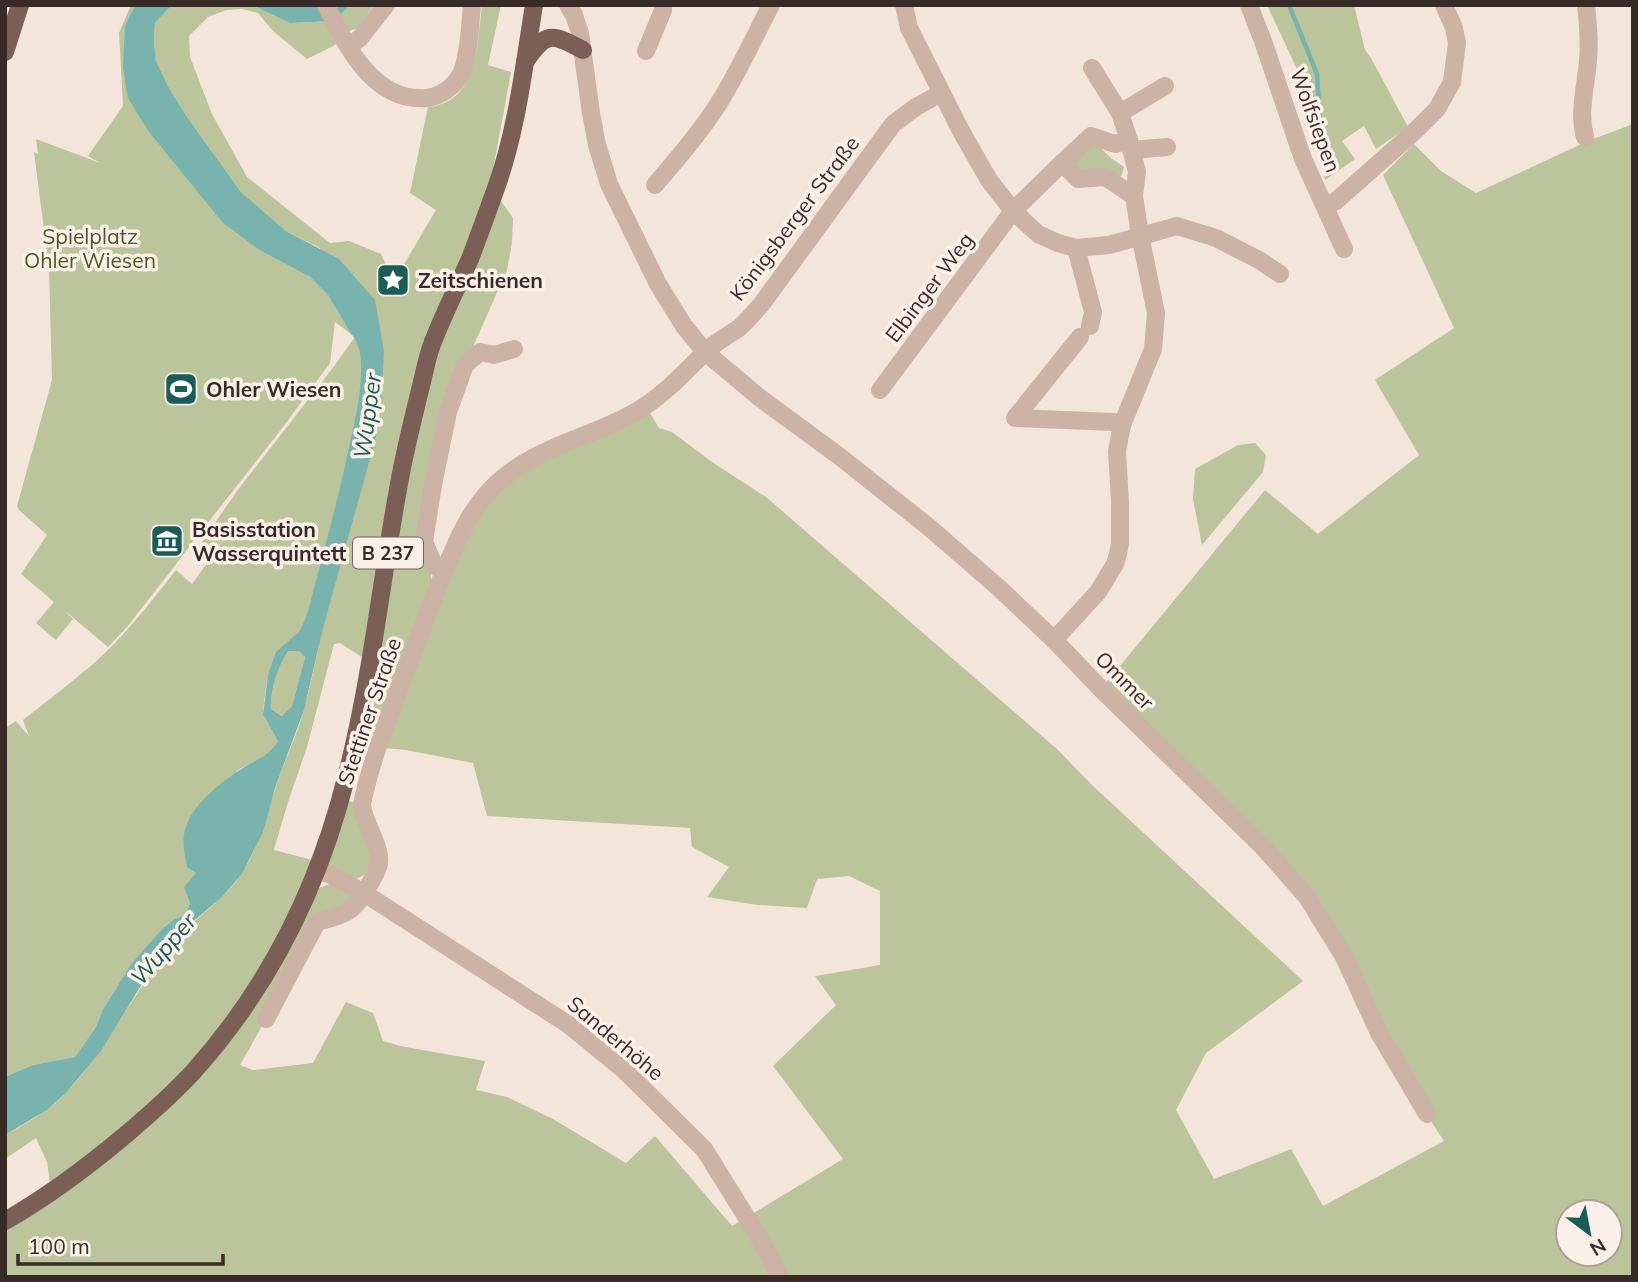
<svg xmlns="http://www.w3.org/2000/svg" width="1638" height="1282" font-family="Mulish,sans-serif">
	<rect width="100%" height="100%" fill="#f4e5db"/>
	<g fill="#bbc49a" fill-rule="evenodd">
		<polygon points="131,5 135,5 125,25 149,132 179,168 261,251 310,277 328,295 351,334 335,322 330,363 283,427 192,543 170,572 127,627 108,647 64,610 73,619 56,640 36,623 54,602 21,574 47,535 19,510 17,506 52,380 49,268 34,152 38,154 36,139 100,163 88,156 123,106 119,33"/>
		<path d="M 172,5 L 252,5 L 290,23 L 334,21 L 350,5 L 374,5 L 357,28 L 341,35 L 335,45 L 307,59 L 273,31 L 258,13 L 242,9 L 226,10 L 208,17 L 189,36 L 190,57 L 212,114 L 247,177 L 330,243 L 349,241 L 381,254 L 392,278 L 406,261 L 436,210 L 410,193 L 428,107 C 479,102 477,44 482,5 L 501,5 L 488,65 L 511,72 L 490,186 L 513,218 L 512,243 L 507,270 L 465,365 L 433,485 L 431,584 L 371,739 L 378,660 L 360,656 L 340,643 L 334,644 L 307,747 L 288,802 L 274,850 L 312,860 C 302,886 292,916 278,939 C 245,996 206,1051 159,1096 C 125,1128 87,1156 50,1183 L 47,1162 L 36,1138 L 5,1159 L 5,1135 C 27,1123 49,1111 66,1093 C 109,1047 135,989 175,941 C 195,917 225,900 242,873 C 259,847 265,818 275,789 C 284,762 297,736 304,709 C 310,688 314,667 319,646 L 291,651 L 299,651 L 305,657 L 292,706 L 283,716 L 271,709 C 270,690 278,667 288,651 L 268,675 L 264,702 L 263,715 L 278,741 L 272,752 L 238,770 L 184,840 L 185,857 L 187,867 L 196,873 L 185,890 L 190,903 L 186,914 L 173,920 L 162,929 L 131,964 L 102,1011 L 96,1027 L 75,1057 L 33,1065 L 5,1077 L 5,728 L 16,721 L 29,736 L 23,720 C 46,702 69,684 92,665 C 124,637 150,603 176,570 L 192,584 L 238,520 L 209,559 L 197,549 L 237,491 L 332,369 L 355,337 L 357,343 L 320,248 L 286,231 L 241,192 L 187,117 L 168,86 L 156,61 L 154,41 L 155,23 Z"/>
		<polygon points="1267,5 1354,5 1365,50 1371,58 1408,127 1376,149 1364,126 1342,141 1355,159 1325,180 1319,141 1324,127"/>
		<path d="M 1633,124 L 1633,1277 L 5,1277 L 5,1229 L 155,1120 L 309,908 L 319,888 L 330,884 L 352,893 L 356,900 L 315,919 L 266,1019 L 240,1065 L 253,1070 L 313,1063 L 346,1002 L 373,1013 L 383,1041 L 400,1046 L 485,1061 L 476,1090 L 507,1097 L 553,1119 L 626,1163 L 655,1136 L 732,1226 L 843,1159 L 773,1066 L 836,1005 L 815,976 L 880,965 L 880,891 L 849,876 L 817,879 L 807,908 L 757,905 L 707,897 L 729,867 L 692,847 L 690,828 L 487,816 L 473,763 L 406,750 L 383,748 L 454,563 L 486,503 L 524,469 L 650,413 L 659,428 L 672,432 L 712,462 L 766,497 L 1057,749 L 1092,785 L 1303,981 L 1206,1053 L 1176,1110 L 1214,1179 L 1291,1149 L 1323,1206 L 1444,1141 L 1415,1097 L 1307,897 L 1101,689 L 1265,490 L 1318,534 L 1419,455 L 1375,380 L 1454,328 L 1383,175 L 1414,144 L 1441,171 L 1476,193 L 1588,141 ZM 1568,1212 L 1610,1212 L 1610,1254 L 1568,1254 Z"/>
		<polygon points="1091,139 1111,158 1124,167 1122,175 1118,179 1083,175 1071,165"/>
		<polygon points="1255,443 1266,455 1263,472 1202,545 1193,499 1195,469 1238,445"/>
		<polygon points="348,801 353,802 358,807 375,860 364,875 356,879 327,864"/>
	</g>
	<g fill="#78b3ad" fill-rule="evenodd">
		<path d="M 135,5 L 172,5 L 155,23 L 154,41 L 156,61 L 168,86 L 187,117 L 241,192 L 286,231 L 339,259 L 375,300 L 384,351 L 382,391 L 376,437 L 323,628 L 304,710 L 275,788 L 263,832 L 242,874 L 222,897 L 190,924 L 174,942 L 142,984 L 101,1051 L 66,1093 L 47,1110 L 5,1135 L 5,1077 L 33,1065 L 75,1057 L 96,1027 L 102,1011 L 131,964 L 162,929 L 173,920 L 186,914 L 190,903 L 184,887 L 196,873 L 187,867 C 184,854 181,837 187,824 C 195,803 221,782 240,770 C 255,759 268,758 278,741 L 263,715 L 268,675 L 276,652 L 300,631 L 307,615 C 322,558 338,501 350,443 C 356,417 362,390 361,363 C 361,354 358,340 351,334 L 328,295 L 310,277 L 261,251 L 223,223 L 149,132 L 128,98 L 123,68 L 125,25 ZM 288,651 L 299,651 L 305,657 L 292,706 L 282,716 L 271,709 C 270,690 278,667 288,651 Z"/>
		<polygon points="252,5 350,5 334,21 290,23"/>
	</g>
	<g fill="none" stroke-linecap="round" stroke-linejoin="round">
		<polyline stroke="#78b3ad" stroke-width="4.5" points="1289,5 1317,74 1320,124"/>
		<g stroke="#cdb2a6" stroke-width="18">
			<path d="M 326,5 C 345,45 374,103 427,98 C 441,96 454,87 461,74 C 469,58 470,24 472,5"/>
			<polyline points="568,5 574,15 580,33 591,113 597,145 609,184 658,284 684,326 705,352 729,372 760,398 839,456 930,528 999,588 1054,640 1101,689 1263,847 1307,897 1344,957 1379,1033 1427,1114"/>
			<polyline points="904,5 909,28 961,131 989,180 1013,211 1038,234 1058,243 1076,248 1109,245 1177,226 1216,238 1259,260 1280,274"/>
			<polyline points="1249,5 1263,41 1303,159 1344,249"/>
			<polyline points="349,46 360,38 386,5"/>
			<polyline points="646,51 663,10 663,5"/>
			<polyline points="1092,68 1120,113 1129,140 1137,172 1134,196"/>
			<polyline points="1120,113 1165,86"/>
			<path d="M 1585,137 C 1578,112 1586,86 1588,60 C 1590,42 1588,23 1586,5"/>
			<polyline points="1131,150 1167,147"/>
			<polyline points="1062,163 1091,136 1115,144 1129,140"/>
			<path d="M 655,185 C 675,161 696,138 713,112 C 736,78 752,41 771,5"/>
			<polyline points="1326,206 1336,201 1415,131 1437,109 1452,82 1457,43 1454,28 1444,5"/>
			<polyline points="1076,248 1093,312 1090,326"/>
			<polyline points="1080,337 1015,418 1113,422 1122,425"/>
			<polyline points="880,390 1013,211 1062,163 1078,179 1105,177 1134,196 1140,235 1156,313 1153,349 1122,425 1117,451 1120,502 1120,543 1118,554 1115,564 1098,592 1054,640"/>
			<polyline points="443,572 434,565 424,542 433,485 448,412 465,365 480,352 494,355 514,349"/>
			<path d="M 317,870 L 331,875 L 364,893 C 369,884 378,873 379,863 C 381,843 363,824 362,804 C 372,756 390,714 407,668 C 417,642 427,615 437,589 C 454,548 468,506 504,477 C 542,446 590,437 632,414 C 660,399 682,375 704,353 C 714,343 727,336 739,328 C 747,321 754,312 761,305 L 893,124 L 916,107 L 941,93"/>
			<path d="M 266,1019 L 317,922 C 338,916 353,914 364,893 L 569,1025 L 624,1070 L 704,1149 L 760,1239 L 780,1277"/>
		</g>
		<g stroke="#7b5f57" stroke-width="18">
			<polyline points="5,52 20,5"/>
			<path d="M 525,62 C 546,31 551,33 583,50"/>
			<path d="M 5,1221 C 47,1197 86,1168 123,1137 C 148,1116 172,1095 194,1071 C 270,986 320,884 347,774 C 373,673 382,570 402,468 C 407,443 413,419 419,394 C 423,379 426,362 431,347 C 442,317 457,288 470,259 C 479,235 488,211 496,188 C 517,130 524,66 534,5"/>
		</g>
	</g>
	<defs>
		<symbol id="sight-square" viewBox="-11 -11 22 22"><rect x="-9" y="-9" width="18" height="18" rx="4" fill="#1a5d58" stroke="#fbf0e8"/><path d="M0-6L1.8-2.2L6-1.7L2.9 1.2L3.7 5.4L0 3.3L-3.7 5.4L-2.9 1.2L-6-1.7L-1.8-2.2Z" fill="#fff"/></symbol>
		<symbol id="stadium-square" viewBox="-11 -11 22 22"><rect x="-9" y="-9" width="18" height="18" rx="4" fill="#1a5d58" stroke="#fbf0e8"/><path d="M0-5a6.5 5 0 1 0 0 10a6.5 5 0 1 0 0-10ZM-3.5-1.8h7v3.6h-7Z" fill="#fff"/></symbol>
		<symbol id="museum-square" viewBox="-11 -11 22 22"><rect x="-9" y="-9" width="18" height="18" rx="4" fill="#1a5d58" stroke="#fbf0e8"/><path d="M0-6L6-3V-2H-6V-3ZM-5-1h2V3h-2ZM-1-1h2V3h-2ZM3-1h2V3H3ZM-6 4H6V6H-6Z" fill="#fff"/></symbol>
	</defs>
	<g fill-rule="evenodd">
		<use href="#sight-square" x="374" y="261" width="38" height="38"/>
		<use href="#stadium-square" x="162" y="370" width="38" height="38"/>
		<use href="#museum-square" x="148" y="522" width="38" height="38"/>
	</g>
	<g text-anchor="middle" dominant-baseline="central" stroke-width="7" stroke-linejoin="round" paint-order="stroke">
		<rect fill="#fbf0e8" stroke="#726561" stroke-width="2" x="353" y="537.5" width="70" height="31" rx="5"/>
		<g font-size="19" font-weight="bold" fill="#382a27">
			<text x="388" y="553">B 237</text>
		</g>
		<g font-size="21" fill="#382a27" stroke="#fbf0e8">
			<text transform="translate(1316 120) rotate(70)">Wolfsiepen</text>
			<text transform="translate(794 218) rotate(-53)">Königsberger Straße</text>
			<text transform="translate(929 287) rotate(-53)">Elbinger Weg</text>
			<text transform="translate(1125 680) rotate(45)">Ommer</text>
			<text transform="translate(369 711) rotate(-71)">Stettiner Straße</text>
			<text transform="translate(616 1038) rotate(40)">Sanderhöhe</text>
		</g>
		<g font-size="21" fill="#4d5829" stroke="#fbf0e8">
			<text x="90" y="236">Spielplatz<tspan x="90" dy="24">Ohler Wiesen</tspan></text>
		</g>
		<g font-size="21" font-weight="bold" fill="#382a27" stroke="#fbf0e8" text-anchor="start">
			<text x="418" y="280">Zeitschienen</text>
			<text x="206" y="389">Ohler Wiesen</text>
			<text x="192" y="529">Basisstation<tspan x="192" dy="24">Wasserquintett</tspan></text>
		</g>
		<g font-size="23" font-style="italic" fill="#1a5d58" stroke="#fbf0e8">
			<text transform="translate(367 416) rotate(-82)">Wupper</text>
			<text transform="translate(163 949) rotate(-49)">Wupper</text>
		</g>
	</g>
	<rect width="1638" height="1282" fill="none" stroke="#382a27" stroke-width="14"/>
	<g transform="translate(1589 1233) rotate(148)"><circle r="33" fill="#fbf0e8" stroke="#ada19b" stroke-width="2"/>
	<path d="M0-5L12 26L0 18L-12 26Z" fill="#1a5d58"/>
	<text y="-10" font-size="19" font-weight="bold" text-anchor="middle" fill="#382a27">N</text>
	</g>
	<path d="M18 1254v10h205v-10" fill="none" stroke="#382a27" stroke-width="3.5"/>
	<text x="28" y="1254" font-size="21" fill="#382a27" stroke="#fbf0e8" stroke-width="5" paint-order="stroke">100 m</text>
</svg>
